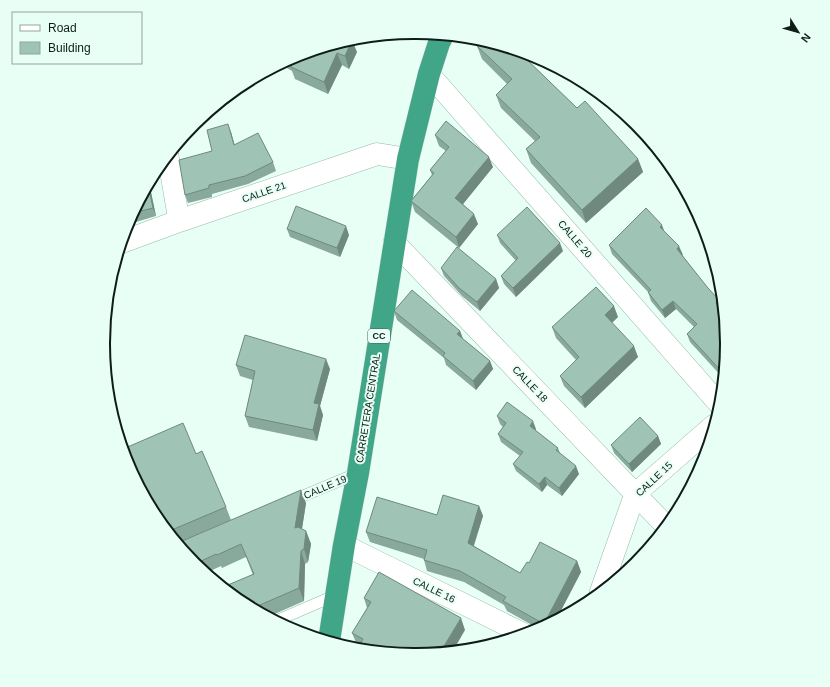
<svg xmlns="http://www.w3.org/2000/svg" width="830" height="687" font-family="Helvetica,sans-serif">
	<rect width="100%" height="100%" fill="#e8fff6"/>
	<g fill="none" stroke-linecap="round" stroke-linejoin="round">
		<defs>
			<g id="lane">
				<polyline points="291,501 358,473"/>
				<polyline points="276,621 336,595"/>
			</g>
			<g id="street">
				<polyline points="429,74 720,405"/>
				<polyline points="168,156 179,221"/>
				<polyline points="394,242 666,526"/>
				<polyline points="344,545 524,634"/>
				<polyline points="600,593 635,494 714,425"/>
			</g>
			<polyline id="secondary" points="122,242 179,221 377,154 408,159"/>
			<polyline id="highway" points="329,641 344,545 358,473 408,159 429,74 439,43 443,35"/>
		</defs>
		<use href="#lane" stroke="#95baac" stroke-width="12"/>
		<use href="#street" stroke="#95baac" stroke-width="22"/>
		<use href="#secondary" stroke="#95baac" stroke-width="23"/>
		<use href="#highway" stroke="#dddfdf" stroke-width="23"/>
		<use href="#lane" stroke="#fff" stroke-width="11"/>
		<use href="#street" stroke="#fff" stroke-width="21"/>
		<use href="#secondary" stroke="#fff" stroke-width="22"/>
		<use href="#highway" stroke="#41a687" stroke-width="22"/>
	</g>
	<g fill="#89a99d">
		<polygon points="482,40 535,56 529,62 577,108 638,159 643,172 586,223 531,163 526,149 535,141 501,108 496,95 507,84 482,59 477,46"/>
		<polygon points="357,52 349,69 342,65 328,94 295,79 292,71 287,68 285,62 296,56"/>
		<polygon points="231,132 234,145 273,162 276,171 248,184 212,194 212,197 188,203 185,195"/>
		<polygon points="435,135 493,167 463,204 478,224 459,248 415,212 411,201 432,175 430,170 446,151 439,146"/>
		<polygon points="149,183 156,216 136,222 133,213"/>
		<polygon points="287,229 349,235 340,257 290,237"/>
		<polygon points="665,232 722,308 721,309 726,344 723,378 690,342 687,334 694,327 676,309 665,318 651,301 648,292 612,254 609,245"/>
		<polygon points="497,235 563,251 516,297 504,284 501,276 516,261 500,243"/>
		<polygon points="441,268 496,279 499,288 480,311 462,296 444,276"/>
		<polygon points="394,311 460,331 463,339 490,361 493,369 476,390 446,365 444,358 397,320"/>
		<polygon points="618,317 612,323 638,357 585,408 564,386 560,376 576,360 556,338 552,327"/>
		<polygon points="236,365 330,369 320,406 323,415 317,441 249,427 245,416 253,380 240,376"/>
		<polygon points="497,416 536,429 535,430 558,448 560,453 579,474 562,496 547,485 542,492 516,471 513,464 520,456 501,442 498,434 503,427 500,424"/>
		<polygon points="658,436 661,444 632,472 614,453 611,445"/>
		<polygon points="196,454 226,507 231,520 180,542 306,503 302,529 306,531 311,544 308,562 305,564 304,601 268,617 242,602 253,575 246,557 222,568 221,566 206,573 195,564 156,516"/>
		<polygon points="479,506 483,516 474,546 520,573 529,563 577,561 581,572 556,620 539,629 507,611 504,605 464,582 427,571 424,560 424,559 370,542 366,532"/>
		<polygon points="364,598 465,630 359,647 357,645 352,633 367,608"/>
	</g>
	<g fill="#6f897f">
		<polygon points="352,40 357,52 349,69 345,56"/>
		<polygon points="521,52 535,56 525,67 520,53"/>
		<polygon points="337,53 342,65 328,94 324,82"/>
		<polygon points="228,124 231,132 237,153 234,145"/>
		<polygon points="489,157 493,167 459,209 455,198"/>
		<polygon points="638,159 643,172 586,223 582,210"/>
		<polygon points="149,183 156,216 153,208 148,185"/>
		<polygon points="474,214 478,224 459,248 456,237"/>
		<polygon points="662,225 665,233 660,227"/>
		<polygon points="346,226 349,235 340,257 337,248"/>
		<polygon points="560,243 563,251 516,297 513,288"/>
		<polygon points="679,246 683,255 680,257 677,249"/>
		<polygon points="496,279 499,288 480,311 477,302"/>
		<polygon points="719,300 722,308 719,312 716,303"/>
		<polygon points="673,301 676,309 665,318 662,310"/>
		<polygon points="614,306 618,317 608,326 605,315"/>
		<polygon points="460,331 463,339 457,334"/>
		<polygon points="634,346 638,357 585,408 581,397"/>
		<polygon points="326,359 330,369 320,406 323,415 317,441 313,430 314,403"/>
		<polygon points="490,361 493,369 476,390 473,381"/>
		<polygon points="533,421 536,429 533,434 530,426"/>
		<polygon points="658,436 661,444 632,472 629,464"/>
		<polygon points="576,466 579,474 562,496 559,488"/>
		<polygon points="545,477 547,485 542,492 539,484"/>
		<polygon points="301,490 306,503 300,541 295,528"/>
		<polygon points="479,506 483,516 471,553 468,543"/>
		<polygon points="174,529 179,542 178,543 171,534"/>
		<polygon points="306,531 311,544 308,562 304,549"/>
		<polygon points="301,551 305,564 304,601 299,588"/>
		<polygon points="577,561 581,572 556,620 545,626 544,624"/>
		<polygon points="461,618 465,630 453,651 442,652 441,651"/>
	</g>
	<g fill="#9fc4b6" stroke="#6f897f">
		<polygon points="351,39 352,40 345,56 337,53 324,82 291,67 293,61 289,59 296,56"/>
		<polygon points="482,40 521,52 520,53 577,108 585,101 638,159 582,210 526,149 540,137 496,95 512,79 477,46"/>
		<polygon points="446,121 489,157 455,198 474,214 456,237 411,201 434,173 430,170 449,147 435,135"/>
		<polygon points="228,124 234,145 258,133 273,162 245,176 209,185 209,188 185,195 179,160 212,151 207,130"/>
		<polygon points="148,185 153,208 133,213"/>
		<polygon points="296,206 346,226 337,248 287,229"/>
		<polygon points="527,207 560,243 513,288 501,276 518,258 497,235"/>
		<polygon points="646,208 662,225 660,227 679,246 677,249 708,288 719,300 716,303 723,312 726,344 724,374 687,334 697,324 673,301 662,310 648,292 651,290 609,245"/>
		<polygon points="457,247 496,279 477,302 459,288 441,268"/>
		<polygon points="596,287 614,306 605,315 634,346 581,397 560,376 579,357 552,327"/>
		<polygon points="412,290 460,331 457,334 490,361 473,381 443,356 445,353 394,311"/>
		<polygon points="245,335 326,359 314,403 319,404 313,430 245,416 255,371 236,365"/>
		<polygon points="507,402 533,421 530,426 558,448 556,450 576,466 559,488 545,477 539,484 513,464 523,452 498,434 506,423 497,416"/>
		<polygon points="640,417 658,436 629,464 611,445"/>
		<polygon points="183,423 196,454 202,451 226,507 174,529 171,534 156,516 127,462 123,449"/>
		<polygon points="301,490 295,528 298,527 306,531 304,549 301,551 299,588 253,608 242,602 223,587 254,574 241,544 217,555 216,554 195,564 176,541 180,542"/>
		<polygon points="443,495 479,506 468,543 520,573 527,562 529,563 540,542 577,561 544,624 503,601 506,597 460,571 424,560 427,550 366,532 377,497 437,515"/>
		<polygon points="379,572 461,618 441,651 443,652 415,655 357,649 363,639 352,633 371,602 364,598"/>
	</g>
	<g text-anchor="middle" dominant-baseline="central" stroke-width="4" stroke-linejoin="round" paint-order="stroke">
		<rect fill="#e8fff6" stroke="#50615b" stroke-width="1" x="368" y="329" width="22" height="14" rx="3"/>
		<g font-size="9" font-weight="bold" fill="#0f1d18">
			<text x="379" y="336">CC</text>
		</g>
		<g font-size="10" fill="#0f1d18" stroke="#e8fff6">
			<text transform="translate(264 192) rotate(-19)">CALLE 21</text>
			<text transform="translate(575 239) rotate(49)">CALLE 20</text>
			<text transform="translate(530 384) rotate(46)">CALLE 18</text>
			<text transform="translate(368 408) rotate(-81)">CARRETERA CENTRAL</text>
			<text transform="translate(654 479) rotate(-43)">CALLE 15</text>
			<text transform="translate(325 487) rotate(-23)">CALLE 19</text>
			<text transform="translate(434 590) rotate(26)">CALLE 16</text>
		</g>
	</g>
	<path d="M0 0H830V687H0ZM414 39H416A304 304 0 0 1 720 343V344A304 304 0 0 1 416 648H414A304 304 0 0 1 110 344V343A304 304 0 0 1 414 39Z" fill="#e8fff6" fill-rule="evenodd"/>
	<path fill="none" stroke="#0f1d18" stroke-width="2" d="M414 39H416A304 304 0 0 1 720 343V344A304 304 0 0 1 416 648H414A304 304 0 0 1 110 344V343A304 304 0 0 1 414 39Z"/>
	<rect x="12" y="12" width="130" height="52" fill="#e8fff6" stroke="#91a59d"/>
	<rect x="20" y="25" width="20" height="6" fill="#ffffff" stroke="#91a59d"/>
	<text x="48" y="32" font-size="12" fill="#0f1d18">Road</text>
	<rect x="20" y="42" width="20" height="12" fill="#9fc4b6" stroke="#91a59d"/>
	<text x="48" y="52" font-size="12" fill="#0f1d18">Building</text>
	<g transform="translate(798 32) rotate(127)" stroke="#e8fff6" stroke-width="3" paint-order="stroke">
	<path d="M0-3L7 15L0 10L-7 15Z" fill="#0f1d18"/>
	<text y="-6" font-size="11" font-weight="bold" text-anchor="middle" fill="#0f1d18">N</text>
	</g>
</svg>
